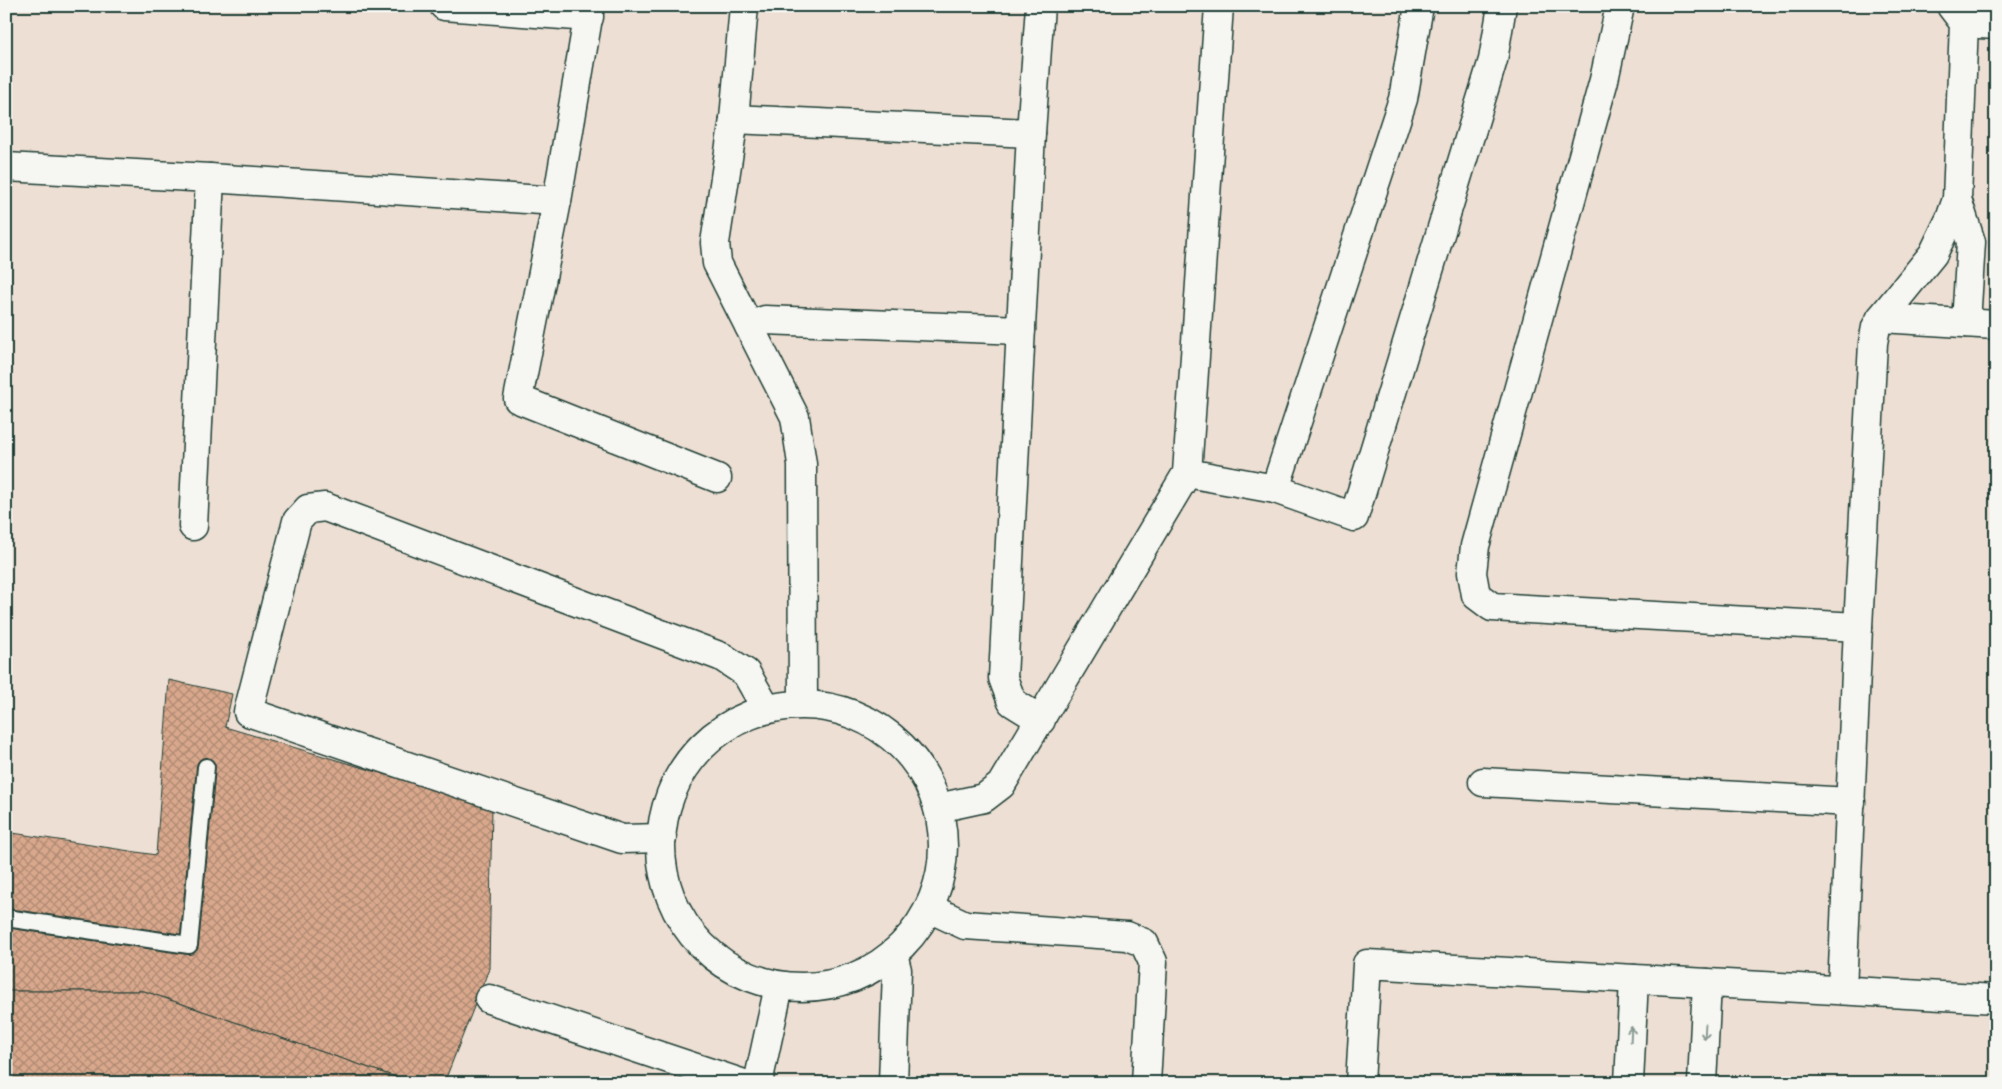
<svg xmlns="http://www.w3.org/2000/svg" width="2002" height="1089" font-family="'Gochi Hand',sans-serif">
	<defs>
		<pattern id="building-cross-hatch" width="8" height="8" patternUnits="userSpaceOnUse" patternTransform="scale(1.25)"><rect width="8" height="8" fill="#d9a88c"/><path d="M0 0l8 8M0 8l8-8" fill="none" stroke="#af8a73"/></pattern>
	</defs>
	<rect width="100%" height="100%" fill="#eddfd3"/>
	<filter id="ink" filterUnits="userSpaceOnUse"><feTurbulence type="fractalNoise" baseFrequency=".02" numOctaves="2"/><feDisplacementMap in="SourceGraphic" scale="10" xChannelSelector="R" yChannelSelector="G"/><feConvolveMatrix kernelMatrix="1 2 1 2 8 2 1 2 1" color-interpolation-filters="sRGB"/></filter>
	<g filter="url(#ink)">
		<g fill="url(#building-cross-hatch)" stroke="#1f3d34">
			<polygon points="169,680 232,694 225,727 492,806 489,969 444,1083 413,1083 144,991 6,991 6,832 156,855"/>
			<polygon points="6,991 144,991 413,1083 6,1083"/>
		</g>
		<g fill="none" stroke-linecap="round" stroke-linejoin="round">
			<defs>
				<polyline id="service" points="6,918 189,945 206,767"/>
				<g id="minor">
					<polyline points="444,6 589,17"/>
					<polyline points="590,6 557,201 518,399 717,478"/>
					<polyline points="744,6 734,119 715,243 717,263 795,417 802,464 803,704"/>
					<polyline points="1040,6 1031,133 1003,678 1012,702 1041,720"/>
					<polyline points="1620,6 1604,80 1475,546 1472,573 1476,595 1492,607 1858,627"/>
					<polyline points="1964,23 1996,25"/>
					<polyline points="734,119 1031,133"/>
					<polyline points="6,167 210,178 557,201"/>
					<polyline points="1957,199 1971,242 1966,323"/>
					<polyline points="1881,318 1996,325"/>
					<polyline points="749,326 765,320 1021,330"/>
					<polyline points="1187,473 1275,489 1354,517 1493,60 1502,6"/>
					<polyline points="1275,489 1403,99 1419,6"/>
					<polyline points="193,526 210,178"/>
					<circle cx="802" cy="846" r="141"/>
					<polyline points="1483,782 1851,802"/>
					<polyline points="938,808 984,798 1001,785 1187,473 1219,6"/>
					<polyline points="662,838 622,839 248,712 297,521 308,509 325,507 722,657 746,673 766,708"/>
					<polyline points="929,908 965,925 1127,936 1144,943 1153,962 1146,1083"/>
					<polyline points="1842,990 1858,627 1873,343 1876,327 1881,318 1933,254 1950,219 1957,199 1964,23 1951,6"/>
					<polyline points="489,999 741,1083"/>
					<polyline points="758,1083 779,986"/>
					<polyline points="893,1083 897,970 893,954"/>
					<polyline points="1360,1083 1367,964 1996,999"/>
					<polyline points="1629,1083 1634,979"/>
					<polyline points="1702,1083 1707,983"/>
				</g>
			</defs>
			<use href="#service" stroke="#1f3d34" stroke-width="20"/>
			<use href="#minor" stroke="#1f3d34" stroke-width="31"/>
			<use href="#service" stroke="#f6f6f2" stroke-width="16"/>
			<use href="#minor" stroke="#f6f6f2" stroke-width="28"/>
		</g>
		<defs><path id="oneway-shaft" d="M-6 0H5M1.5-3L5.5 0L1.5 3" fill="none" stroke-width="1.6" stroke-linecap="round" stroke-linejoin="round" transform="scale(1.25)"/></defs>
		<g stroke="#8a9a93">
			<use href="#oneway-shaft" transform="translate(1705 1032) rotate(93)"/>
			<use href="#oneway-shaft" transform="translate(1631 1034) rotate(-87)"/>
		</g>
	</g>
	<rect width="2002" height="1089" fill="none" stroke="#f6f6f2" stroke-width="25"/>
	<rect x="12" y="12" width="1977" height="1064" fill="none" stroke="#1f3d34" stroke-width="2" filter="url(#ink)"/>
</svg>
